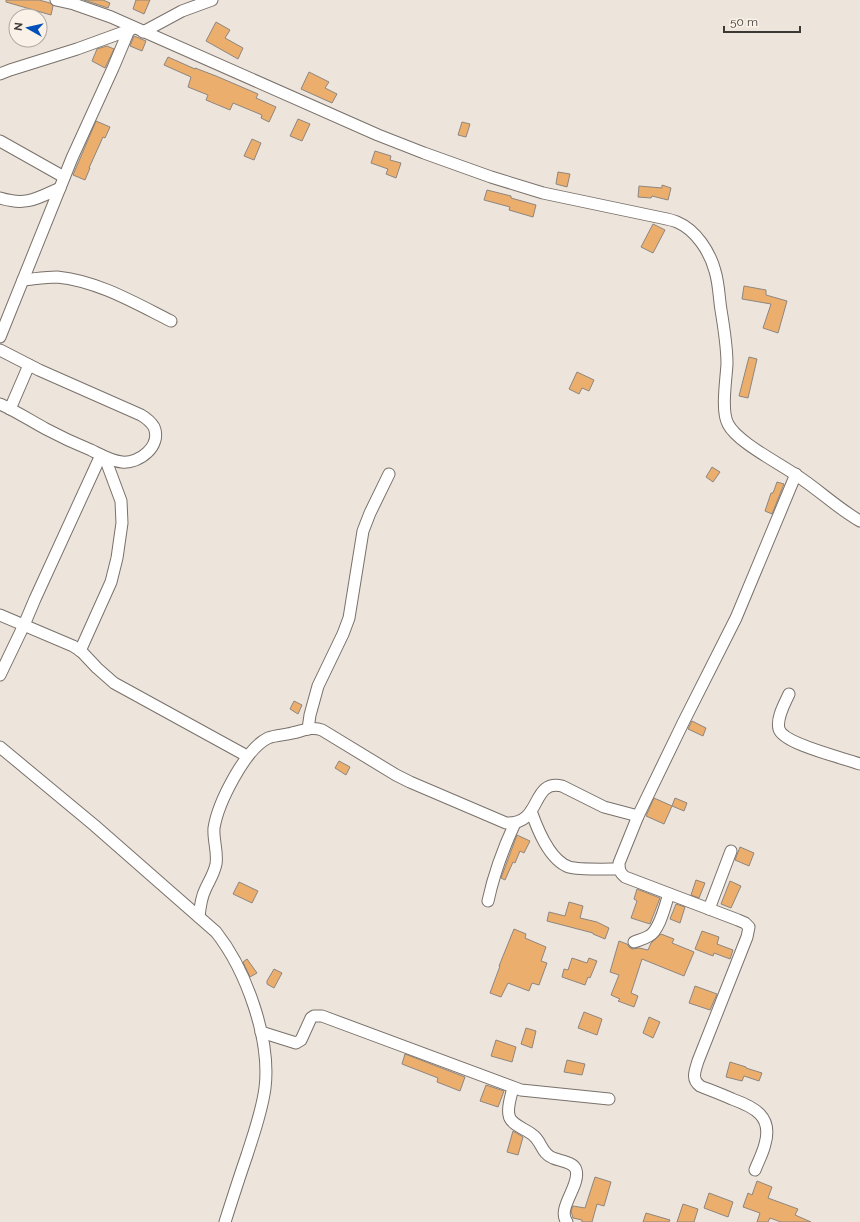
<svg xmlns="http://www.w3.org/2000/svg" width="860" height="1222" font-family="Raleway,sans-serif">
	<rect width="100%" height="100%" fill="#ede4dc"/>
	<g fill="#ebae6d" stroke="#8e867f">
		<polygon points="6,0 39,0 50,3 53,6 51,15 6,2"/>
		<polygon points="84,0 103,0 110,3 108,8"/>
		<polygon points="136,0 150,0 144,14 133,9"/>
		<polygon points="216,22 230,30 225,38 243,48 238,59 206,41"/>
		<polygon points="134,36 146,41 142,51 130,46"/>
		<polygon points="107,46 114,49 105,68 92,61 97,49"/>
		<polygon points="168,57 195,69 195,68 216,76 258,94 256,98 276,107 269,122 261,118 262,115 233,103 230,110 206,100 208,95 188,87 191,77 164,65"/>
		<polygon points="309,72 329,82 325,88 337,94 332,103 301,89"/>
		<polygon points="298,119 310,124 302,141 290,136"/>
		<polygon points="96,121 110,127 105,138 103,137 89,168 90,168 85,180 73,175"/>
		<polygon points="462,122 470,124 466,137 458,135"/>
		<polygon points="252,139 261,143 254,160 244,156"/>
		<polygon points="375,151 391,156 390,160 401,163 396,178 386,174 388,169 371,163"/>
		<polygon points="558,172 570,174 567,187 556,184"/>
		<polygon points="662,185 671,188 668,200 652,196 651,198 638,197 639,186 662,188"/>
		<polygon points="487,190 511,196 511,198 536,205 533,217 509,210 510,207 484,200"/>
		<polygon points="653,224 665,230 653,253 641,247"/>
		<polygon points="744,286 766,290 766,295 787,301 778,333 763,328 771,304 742,299"/>
		<polygon points="749,357 757,359 748,398 739,396"/>
		<polygon points="577,372 594,380 589,391 582,388 579,394 569,389"/>
		<polygon points="712,467 720,472 713,482 706,477"/>
		<polygon points="777,482 784,484 772,514 765,511 771,493 773,493"/>
		<polygon points="294,701 302,705 298,714 290,709"/>
		<polygon points="692,721 706,728 703,736 688,729"/>
		<polygon points="339,761 350,767 346,775 335,768"/>
		<polygon points="654,798 672,806 664,824 646,816"/>
		<polygon points="675,798 687,803 684,811 672,806"/>
		<polygon points="517,835 530,841 524,853 520,851 515,863 513,862 505,880 501,878"/>
		<polygon points="740,847 754,853 749,866 735,860"/>
		<polygon points="696,880 705,883 699,898 691,895"/>
		<polygon points="730,881 741,886 731,908 721,904"/>
		<polygon points="239,882 258,891 252,903 233,894"/>
		<polygon points="637,889 660,898 650,924 631,918 637,901 634,899"/>
		<polygon points="569,902 583,906 580,918 597,922 609,928 605,939 593,934 593,933 547,921 549,912 565,916"/>
		<polygon points="676,904 685,907 680,923 670,919"/>
		<polygon points="514,929 526,934 525,938 546,947 541,961 547,963 539,985 532,983 529,991 508,983 501,997 490,993 500,966 499,966"/>
		<polygon points="702,931 719,937 717,944 733,950 730,959 714,953 713,956 695,949"/>
		<polygon points="661,934 674,939 672,943 694,952 684,976 642,959 631,993 638,996 634,1007 618,1001 620,999 611,995 619,975 610,972 619,941 627,944 629,947 632,949 639,948 648,950 651,943"/>
		<polygon points="572,958 587,963 589,958 597,961 590,978 588,977 585,985 562,977 564,969 568,970"/>
		<polygon points="247,959 257,973 250,977 243,962"/>
		<polygon points="274,969 282,973 274,988 267,984 267,981"/>
		<polygon points="695,986 717,994 710,1010 689,1003"/>
		<polygon points="584,1012 602,1019 597,1035 578,1028"/>
		<polygon points="649,1017 660,1022 653,1038 643,1033"/>
		<polygon points="526,1028 536,1031 532,1048 521,1044"/>
		<polygon points="496,1040 516,1047 512,1062 491,1056"/>
		<polygon points="405,1054 465,1077 460,1091 437,1082 438,1078 402,1064"/>
		<polygon points="567,1060 585,1064 582,1075 564,1072"/>
		<polygon points="730,1062 746,1067 746,1068 762,1073 759,1081 744,1076 742,1081 726,1077"/>
		<polygon points="486,1085 504,1091 498,1107 480,1101"/>
		<polygon points="513,1131 523,1137 518,1155 507,1152"/>
		<polygon points="595,1177 611,1182 604,1206 597,1204 592,1222 582,1222 582,1220 573,1218 571,1211 573,1206 585,1208"/>
		<polygon points="757,1181 772,1187 768,1198 798,1209 795,1215 811,1222 781,1222 770,1218 768,1222 757,1222 760,1213 743,1207 748,1193 752,1195"/>
		<polygon points="709,1193 733,1202 728,1217 704,1208"/>
		<polygon points="683,1204 698,1209 694,1222 677,1222"/>
		<polygon points="646,1213 670,1220 669,1222 643,1222"/>
	</g>
	<g fill="none" stroke-linecap="round" stroke-linejoin="round">
		<defs>
			<g id="minor">
				<path d="M 56,0 L 74,4 L 111,17 L 378,135 L 424,153 L 491,177 L 543,193 L 662,218 C 667,219 672,220 677,222 C 696,230 710,252 715,271 C 719,284 719,298 721,310 C 724,328 727,346 727,364 C 726,381 721,411 728,424 C 737,442 779,463 796,475 C 818,489 837,508 860,521"/>
				<polyline points="143,32 182,11 212,0"/>
				<polyline points="0,74 10,70 77,49 132,29"/>
				<polyline points="0,141 64,177"/>
				<path d="M 0,198 C 26,206 36,199 60,188"/>
				<path d="M 23,280 C 34,279 46,277 57,277 C 98,281 135,303 171,321"/>
				<polyline points="0,337 72,158 113,68 129,30"/>
				<path d="M 0,350 L 39,370 L 141,415 C 146,418 151,422 154,427 C 162,446 139,464 122,462 C 111,461 101,455 91,450 C 76,444 61,437 46,429 C 31,421 16,411 0,404"/>
				<polyline points="10,409 29,365"/>
				<polyline points="0,615 73,646 81,651 97,668 114,683 247,756"/>
				<polyline points="80,651 111,582 117,558 122,523 121,501 105,458"/>
				<polyline points="0,675 24,625 35,599 101,455"/>
				<path d="M 789,694 C 785,703 776,718 779,729 C 783,744 844,758 860,764"/>
				<polyline points="308,729 310,715 318,686 343,634 349,618 363,531 370,513 389,474"/>
				<path d="M 0,747 L 94,825 L 216,932 C 246,970 271,1039 265,1088 C 262,1111 254,1133 247,1155 C 239,1178 232,1200 225,1222"/>
				<path d="M 531,811 C 537,828 549,860 569,867 C 579,870 607,869 619,869"/>
				<path d="M 488,901 C 494,873 503,849 515,823"/>
				<polyline points="709,909 731,851"/>
				<path d="M 199,917 C 200,907 201,898 205,890 C 209,881 214,874 216,864 C 218,852 213,840 214,828 C 218,803 245,749 268,738 C 276,735 285,735 292,733 C 303,731 311,726 322,730 L 396,775 L 410,782 L 506,823 C 543,825 530,779 562,786 L 604,807 L 638,816"/>
				<path d="M 634,942 C 639,940 644,939 649,936 C 660,930 665,905 669,894"/>
				<polyline points="261,1032 296,1043 301,1040 311,1018 314,1016 322,1016 521,1090 609,1099"/>
				<path d="M 513,1088 C 511,1096 507,1107 509,1115 C 510,1125 527,1129 534,1136 C 542,1143 542,1154 553,1158 C 560,1161 574,1162 576,1170 C 581,1185 556,1209 567,1222"/>
				<path d="M 755,1170 C 758,1162 763,1153 765,1144 C 773,1116 754,1107 732,1099 C 721,1094 710,1090 700,1086 C 691,1079 695,1071 698,1061 L 747,937 L 749,927 L 745,923 L 738,920 L 625,877 C 620,873 619,870 619,863 L 638,816 L 683,723 L 736,618 L 796,474"/>
			</g>
		</defs>
		<use href="#minor" stroke="#79716a" stroke-width="13"/>
		<use href="#minor" stroke="#fff" stroke-width="11"/>
	</g>
	<g transform="translate(28 28) rotate(278)"><circle r="19" fill="#faf2e9" stroke="#aea8a1"/>
	<path d="M0-3L7 15L0 10L-7 15Z" fill="#0150ba"/>
	<text y="-6" font-size="11" font-weight="bold" text-anchor="middle" fill="#3c3935">N</text>
	</g>
	<path d="M724 26v6h76v-6" fill="none" stroke="#3c3935" stroke-width="2"/>
	<text x="730" y="26" font-size="12" fill="#3c3935" stroke="#faf2e9" stroke-width="3" paint-order="stroke">50 m</text>
</svg>
